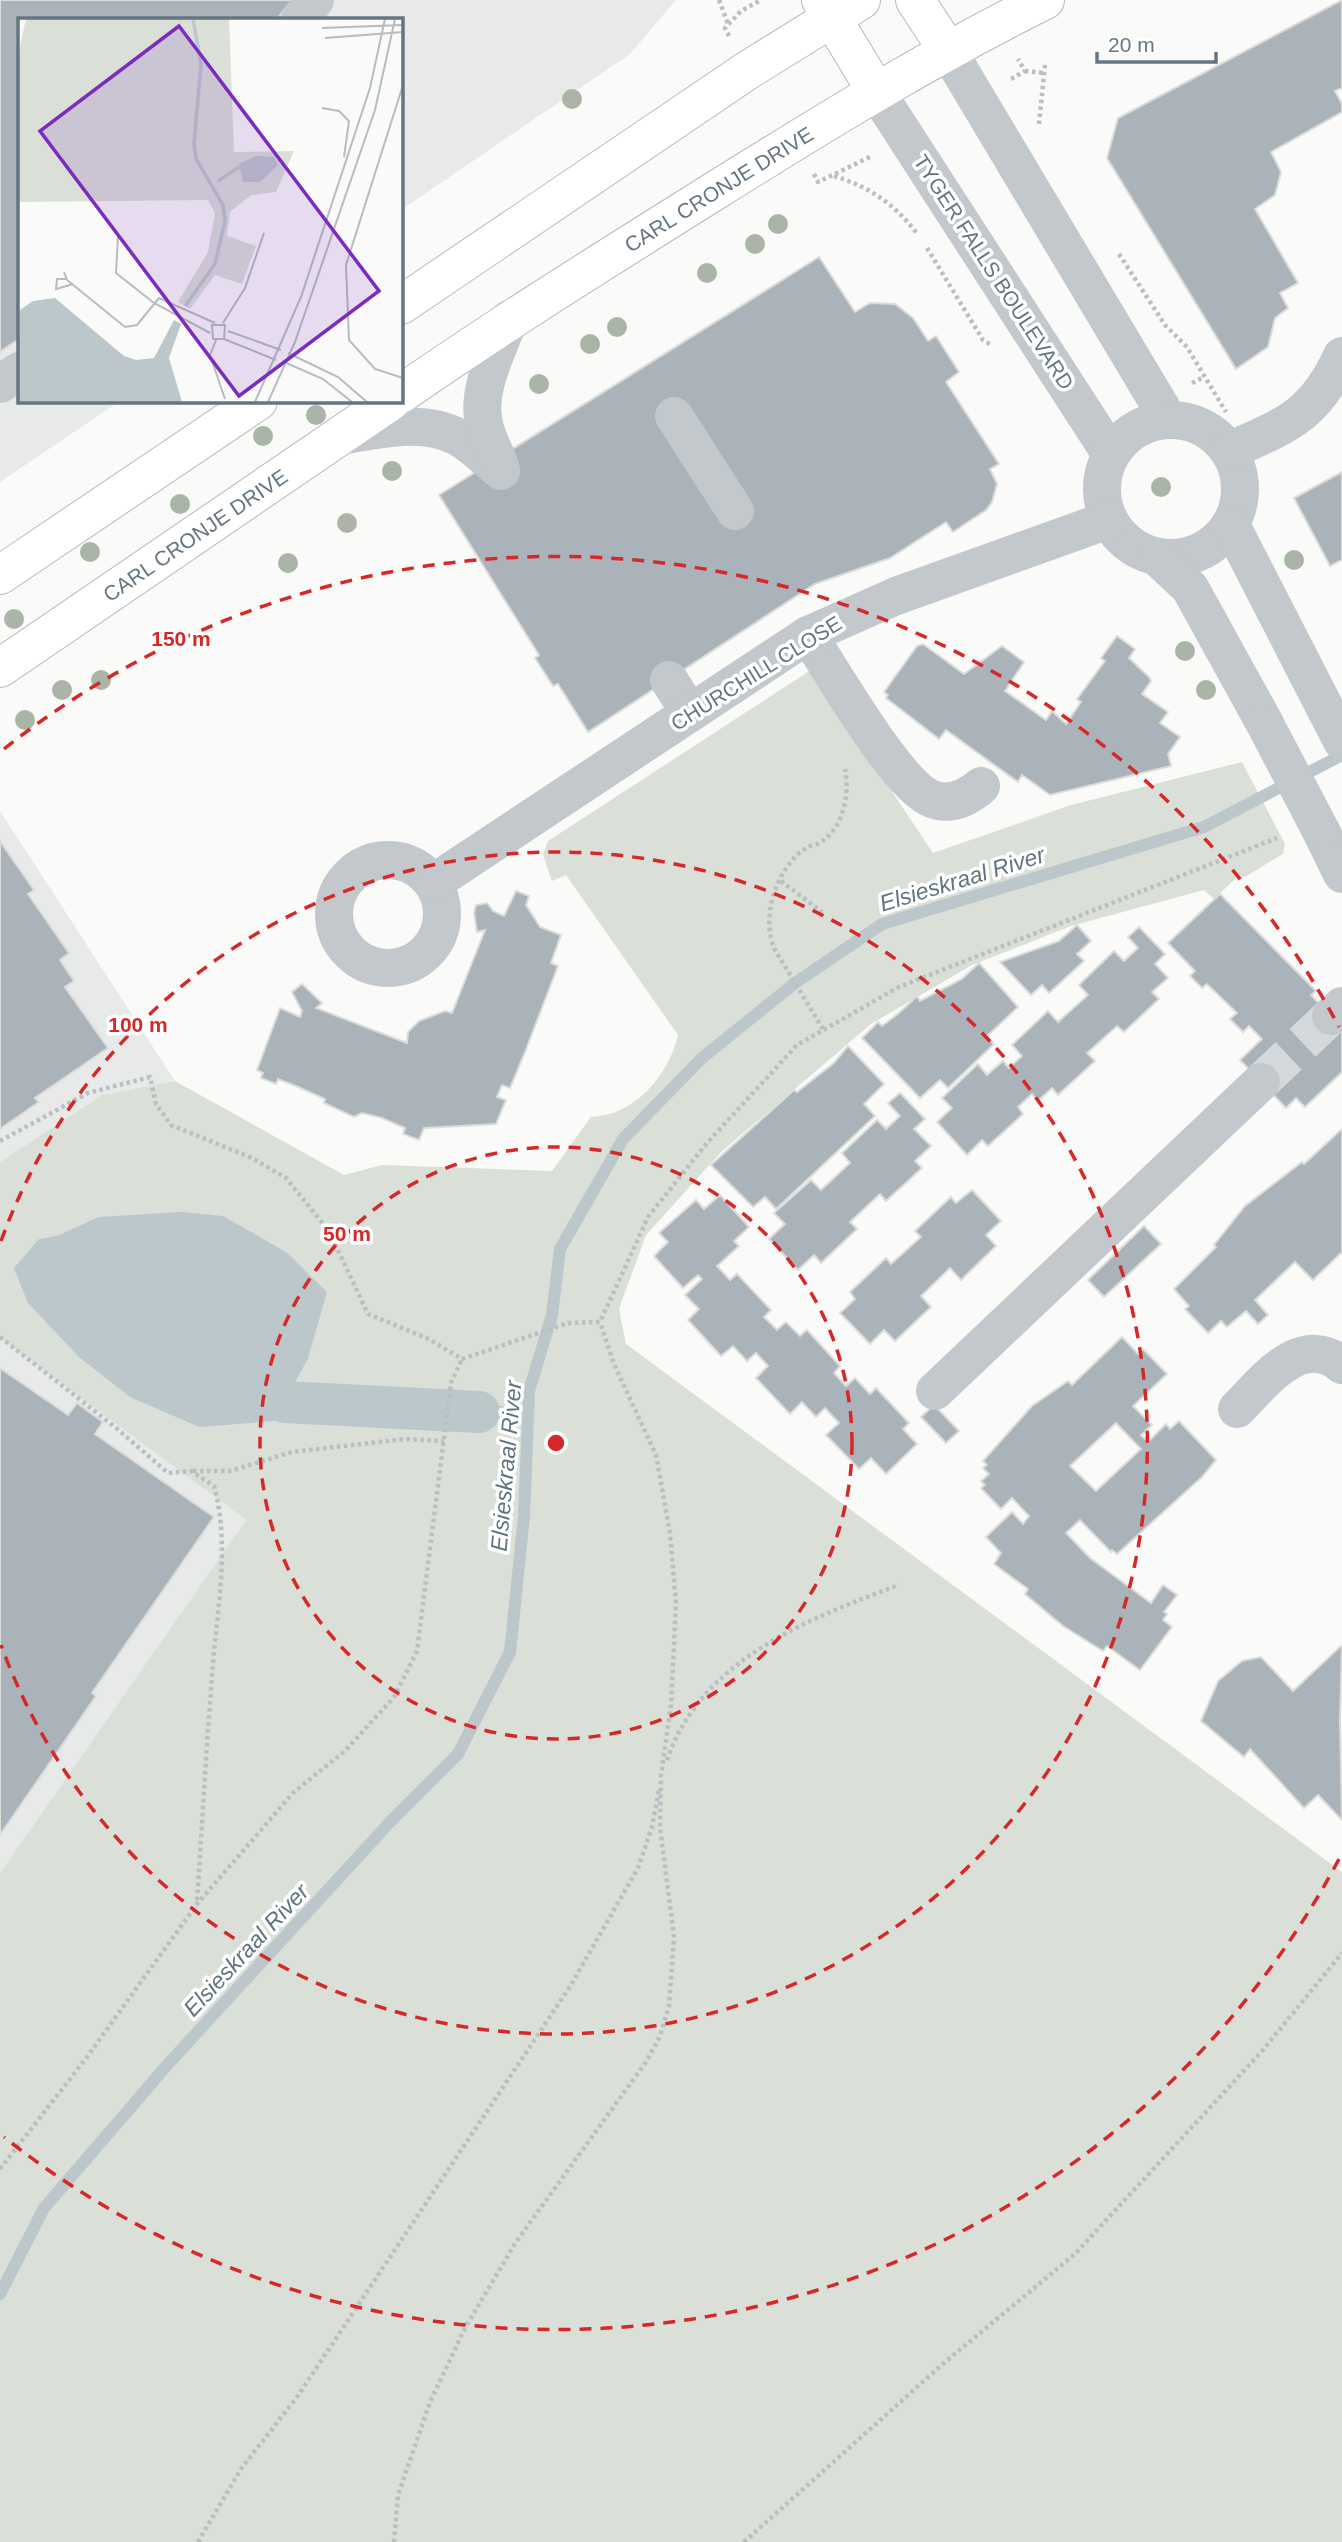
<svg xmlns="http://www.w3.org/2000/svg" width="1342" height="2542" font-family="Helvetica,sans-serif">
	<rect width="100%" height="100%" fill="#fafaf8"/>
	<g fill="#e8e9e9">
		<polygon points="0,0 676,0 630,54 401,210 401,19 19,19 19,401 120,401 0,482"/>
		<polygon points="0,811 175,1081 102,1095 0,1162"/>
		<polygon points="0,1338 246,1520 0,1873"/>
	</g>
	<path fill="#dadfd7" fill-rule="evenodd" d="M 811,670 L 933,853 L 1071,805 L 1242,762 L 1285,844 L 1283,854 L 1238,881 L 1236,878 L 1214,899 L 1204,890 L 1071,926 L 972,965 L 871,1024 L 722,1151 L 646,1235 L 619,1309 L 626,1344 L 1342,1872 L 1342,2542 L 0,2542 L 0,1873 L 246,1520 L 0,1338 L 0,1162 L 102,1095 L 175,1081 L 344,1175 L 382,1165 L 552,1171 L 591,1117 C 634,1116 669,1075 678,1035 L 566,875 L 552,881 L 543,855 L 548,841 ZM 98,1217 L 327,1291 L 308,1359 L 285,1402 L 39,1239 L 59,1235 Z"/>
	<polygon fill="#bbc7cb" points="181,1212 223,1216 286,1252 327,1292 308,1359 274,1421 199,1427 130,1397 79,1357 28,1303 14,1268 39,1239 59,1235 98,1217"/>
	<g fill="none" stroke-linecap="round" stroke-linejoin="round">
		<g stroke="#bbc7cb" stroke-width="12">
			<polyline points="479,1412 527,1412"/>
			<polyline points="0,2294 44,2208 169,2063 391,1821 458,1754 510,1652 524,1516 529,1391 552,1315 560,1249 623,1139 702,1058 795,983 882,924 1204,827 1342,755"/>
		</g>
		<polyline stroke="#bbc7cb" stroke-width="42" points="285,1402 479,1412"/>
	</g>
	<g fill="#aab3b9" stroke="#dcdcda" stroke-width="2" fill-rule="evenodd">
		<polygon points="0,0 292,0 277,19 19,19 19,339 0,352"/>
		<polygon points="1342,0 1342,88 1335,91 1342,104 1342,112 1271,152 1281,172 1275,195 1255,209 1298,283 1280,293 1288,308 1275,318 1268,347 1236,369 1107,158 1118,118"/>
		<polygon points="819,257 855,312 870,303 895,304 913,318 928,341 936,336 959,372 946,382 999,464 990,469 997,484 992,502 986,510 953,532 946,522 890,558 815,584 588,732 558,684 553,686 535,658 539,655 439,495"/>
		<polygon points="1342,472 1342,560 1330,566 1294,498"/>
		<polygon points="1117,636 1135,649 1129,658 1149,677 1151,681 1142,694 1168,712 1160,723 1180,737 1168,754 1171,766 1050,795 1022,775 1018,782 946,730 939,739 886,698 888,695 884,692 917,646 923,644 964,674 1002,646 1024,662 1005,691 1046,720 1052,711 1066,724 1081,702 1077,699 1105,661 1101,658"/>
		<polygon points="0,841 34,890 28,894 69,953 60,960 74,981 65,987 108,1048 35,1098 39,1102 0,1129"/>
		<polygon points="516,891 529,896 526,905 540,927 561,935 551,963 558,966 525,1052 510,1088 502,1085 497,1097 506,1100 496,1124 424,1128 419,1140 403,1134 405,1128 382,1118 362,1113 354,1117 324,1103 325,1099 296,1086 278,1079 276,1084 261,1078 263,1073 257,1070 280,1008 300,1017 302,1011 292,992 302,984 322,1003 316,1008 407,1043 408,1032 419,1021 445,1011 452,1013 485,930 477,932 474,913 476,905 487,903 493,911 504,916"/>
		<polygon points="1220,894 1316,991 1311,995 1342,1027 1342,1072 1305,1107 1296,1098 1286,1108 1240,1060 1262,1039 1249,1026 1243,1032 1230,1019 1237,1013 1207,984 1202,988 1190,976 1195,971 1168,943"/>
		<polygon points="1077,925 1091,941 1077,954 1084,961 1049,993 1042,985 1031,995 1000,962 1059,941"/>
		<polygon points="1139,927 1165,954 1155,964 1168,978 1152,992 1159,999 1124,1032 1117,1026 1087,1053 1095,1061 1058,1095 1052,1088 1038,1101 1032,1094 1018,1107 1023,1114 988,1146 982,1140 967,1155 937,1122 952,1108 942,1098 978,1064 987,1075 1003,1061 1009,1068 1022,1056 1012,1045 1048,1011 1058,1022 1088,995 1079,985 1114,951 1124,961 1138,948 1128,937"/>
		<polygon points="979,963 1018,1007 987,1036 994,1044 948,1088 940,1080 920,1098 862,1038 878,1022 882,1026 899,1013 917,996 920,1001 962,979"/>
		<polygon points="848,1046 884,1084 864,1104 875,1116 776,1209 765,1197 753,1207 711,1165 794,1090 797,1092 834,1063"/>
		<polygon points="900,1093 925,1119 914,1129 931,1146 915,1161 922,1168 886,1201 880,1194 850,1222 857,1229 821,1263 814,1255 798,1270 769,1239 785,1224 774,1213 811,1180 821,1190 850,1163 842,1153 877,1120 886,1129 900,1116 888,1103"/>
		<polygon points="1342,1129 1342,1252 1313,1280 1295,1262 1255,1300 1268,1315 1258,1324 1246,1311 1227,1327 1221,1321 1208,1333 1185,1309 1189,1306 1174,1289 1216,1247 1214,1245 1245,1206 1302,1162 1304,1164"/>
		<polygon points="972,1190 1001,1221 986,1235 996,1246 961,1280 950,1268 921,1296 931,1307 895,1341 884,1330 870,1344 840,1313 855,1299 850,1292 886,1258 891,1264 921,1237 915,1231 951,1197 956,1203"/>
		<polygon points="720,1195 749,1227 734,1241 739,1246 717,1266 730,1280 737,1274 771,1310 764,1317 777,1330 786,1322 800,1336 807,1330 840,1366 834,1373 846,1386 855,1378 870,1394 876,1388 909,1423 903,1429 917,1444 886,1474 871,1458 859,1469 826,1435 839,1423 825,1408 816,1417 802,1402 790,1414 756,1378 768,1366 756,1353 747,1361 733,1346 721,1356 688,1320 699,1309 685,1295 702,1279 698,1275 683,1288 654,1256 668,1242 659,1233 696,1200 704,1209"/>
		<polygon points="1144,1226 1161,1244 1104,1297 1088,1280"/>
		<path d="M 1122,1337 L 1138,1354 L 1143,1349 L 1167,1374 L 1133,1406 L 1152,1425 L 1141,1435 L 1148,1442 L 1166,1424 L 1170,1429 L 1179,1421 L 1216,1460 L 1202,1477 L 1117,1554 L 1112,1550 L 1111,1552 L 1080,1520 L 1066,1533 L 1090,1558 L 1151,1603 L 1163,1585 L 1177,1595 L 1164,1612 L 1167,1614 L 1163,1620 L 1172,1627 L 1140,1670 L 1107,1646 L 1103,1651 L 1063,1626 L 1025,1594 L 1028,1589 L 994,1564 L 1001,1553 L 986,1537 L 1012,1512 L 1023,1524 L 1029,1516 L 1012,1498 L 1001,1509 L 981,1488 L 985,1485 L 981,1481 L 989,1474 L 983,1468 L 987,1465 L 983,1461 L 1032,1406 L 1068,1381 L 1072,1385 ZM 1116,1423 L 1141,1449 L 1096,1491 L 1070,1466 Z"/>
		<polygon points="0,1368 68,1415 77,1403 103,1422 95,1434 214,1517 92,1693 96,1696 0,1835"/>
		<polygon points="934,1405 959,1431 946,1443 921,1417"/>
		<polygon points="1342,1645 1340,1720 1342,1820 1318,1795 1304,1808 1250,1749 1244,1757 1201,1721 1218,1681 1242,1661 1261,1657 1293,1691"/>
	</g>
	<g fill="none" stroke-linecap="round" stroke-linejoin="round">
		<polyline stroke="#d5d9db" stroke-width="38" stroke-dasharray="38 19" stroke-linecap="butt" points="1261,1082 1331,1016"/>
		<defs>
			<g id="major">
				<polyline points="821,0 876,91"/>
				<polyline points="915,0 947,49"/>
				<polyline points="401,305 748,70 861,0"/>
				<path id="s1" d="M 401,394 C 503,323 608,258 713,192 C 822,124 930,57 1045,0"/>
				<polyline points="0,575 258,401"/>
				<path id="s2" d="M 0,668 L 391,401"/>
			</g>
		</defs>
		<use href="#major" stroke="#b5babe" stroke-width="40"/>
		<g stroke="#bbbfc2" stroke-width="4.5" stroke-dasharray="3.5 3.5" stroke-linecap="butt">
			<polyline points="719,0 728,24"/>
			<polyline points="729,36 725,28 741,11 761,0"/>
			<polyline points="1025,71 1045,73"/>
			<polyline points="1011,79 1025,71 1018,59"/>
			<polyline points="1039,124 1045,65"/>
			<polyline points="814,174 818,182 872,156"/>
			<path d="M 834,176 C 870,187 895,204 918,235"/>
			<polyline points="927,248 983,340 991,345"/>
			<polyline points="1119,254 1165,325 1187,347 1226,412"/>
			<polyline points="1192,383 1204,377"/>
			<polyline points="781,881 822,912"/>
			<path d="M 823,1029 L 775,950 C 760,918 776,868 806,848 C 810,845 817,845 821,842 C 844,827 850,793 845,769"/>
			<polyline points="0,1141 88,1093 150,1077 156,1104 171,1125 252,1158 286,1178 329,1231 368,1314 429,1339 462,1359 568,1323 600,1322 648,1217 707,1143 797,1045 899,987 1277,838"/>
			<path d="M 0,1337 L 115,1427 L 168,1473 L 191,1471 L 214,1486 C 231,1549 216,1613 212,1677 C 206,1752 202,1827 197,1902"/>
			<polyline points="193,1471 230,1471 292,1452 405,1439 444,1441"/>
			<path d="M 667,1760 C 701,1660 807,1619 899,1585"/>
			<polyline points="0,2169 87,2057 197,1904 293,1793 346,1750 394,1697 417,1651 451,1383 462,1359"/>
			<polyline points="198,2542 241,2469 297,2397 571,1985 638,1868 652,1827 659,1789"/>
			<polyline points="394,2542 398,2495 430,2402 465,2328 516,2242 646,2062 660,2036 669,2006 674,1937 660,1827 661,1775 671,1705 676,1603 670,1533 656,1455 614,1364 600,1322"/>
			<polyline points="744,2542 944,2363 1075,2254 1263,2050 1342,1953"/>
		</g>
		<g stroke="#c3c8cc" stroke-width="38">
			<polyline points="300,19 315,0"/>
			<polyline points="947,49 1168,419"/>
			<polyline points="876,91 1110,453"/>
			<polyline points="0,384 19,371"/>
			<polyline points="674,416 735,511"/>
			<circle cx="1171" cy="489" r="69"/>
			<path d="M 340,436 C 378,430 422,418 458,437 C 474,446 487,460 501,471"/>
			<path d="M 1229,451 C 1286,425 1314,417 1342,356"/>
			<path d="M 501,470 C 497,454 487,440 484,424 C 476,389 498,351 509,319"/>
			<polyline points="1231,525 1342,741"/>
			<polyline points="1157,557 1190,588 1264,722"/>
			<path d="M 808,635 C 832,670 896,785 932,799 C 950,806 967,798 981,786"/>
			<polyline points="669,680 690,713"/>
			<polyline points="1321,831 1342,874"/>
			<circle cx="388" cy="914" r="54"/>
			<polyline points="433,883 808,635 896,596 1108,520"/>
			<polyline points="1331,1016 1342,1006"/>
			<polyline points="935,1391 1261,1082"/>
			<path d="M 1237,1409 C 1263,1383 1301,1331 1342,1365"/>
		</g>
		<use href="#major" stroke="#fff" stroke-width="38"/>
		<polyline stroke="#c3c8cc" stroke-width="38" points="1264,722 1321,831"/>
	</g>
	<g fill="#aab4a7">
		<circle cx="572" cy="99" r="10"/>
		<circle cx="778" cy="224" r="10"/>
		<circle cx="755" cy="244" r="10"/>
		<circle cx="707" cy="273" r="10"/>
		<circle cx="617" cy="327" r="10"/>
		<circle cx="590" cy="344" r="10"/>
		<circle cx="539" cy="384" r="10"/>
		<circle cx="316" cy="415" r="10"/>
		<circle cx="263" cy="436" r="10"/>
		<circle cx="392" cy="471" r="10"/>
		<circle cx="1161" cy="487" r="10"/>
		<circle cx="180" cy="504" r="10"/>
		<circle cx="347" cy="523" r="10"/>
		<circle cx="90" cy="552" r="10"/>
		<circle cx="1294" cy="560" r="10"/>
		<circle cx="288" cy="563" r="10"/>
		<circle cx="14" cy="619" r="10"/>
		<circle cx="1185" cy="651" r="10"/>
		<circle cx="101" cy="680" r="10"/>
		<circle cx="62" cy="690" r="10"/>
		<circle cx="1206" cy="690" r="10"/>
		<circle cx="25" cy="720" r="10"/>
	</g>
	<g fill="none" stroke="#d62828" stroke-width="3.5" stroke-dasharray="12 9">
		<circle cx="556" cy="1443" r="296"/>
		<path d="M1 1241A591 591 0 1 1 1 1645"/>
		<path d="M1339 1859A887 887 0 0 1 4 2137M4 749A887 887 0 0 1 1339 1027"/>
	</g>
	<g text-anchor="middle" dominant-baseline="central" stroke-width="7" stroke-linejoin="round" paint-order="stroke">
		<g font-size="21" fill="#657683" stroke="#fff">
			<text stroke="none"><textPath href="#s1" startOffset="378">CARL CRONJE DRIVE</textPath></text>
			<text transform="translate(994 272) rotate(57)">TYGER FALLS BOULEVARD</text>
			<text stroke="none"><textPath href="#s2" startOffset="236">CARL CRONJE DRIVE</textPath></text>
			<text transform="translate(756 673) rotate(-32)">CHURCHILL CLOSE</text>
		</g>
		<g font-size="23" font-style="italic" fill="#60757c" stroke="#fff">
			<text transform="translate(962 879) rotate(-17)">Elsieskraal River</text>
			<text transform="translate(506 1466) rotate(-85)">Elsieskraal River</text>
			<text transform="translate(246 1950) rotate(-47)">Elsieskraal River</text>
		</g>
	</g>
	<g transform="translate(18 18)">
		<rect width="385" height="385" fill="#fafaf8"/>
		<path d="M 8,1 L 211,1 L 216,134 L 276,133 L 258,174 L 233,177 L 212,194 L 209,218 L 238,228 L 224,266 L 197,257 L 172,291 L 160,284 L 190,234 L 197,195 L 190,182 L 0,184 L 0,37 Z" fill="#dadfd7"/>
		<path d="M 238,138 L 256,139 L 260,147 L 242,164 L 225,164 L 221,146 ZM 37,280 L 106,338 L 118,342 L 136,340 L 156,302 L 163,306 L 151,340 L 164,384 L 0,384 L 2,292 L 15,283 Z" fill="#bbc7cb"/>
		<path fill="none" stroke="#bbc7cb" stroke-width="3.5" d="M 200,163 L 221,149M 167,288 L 197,246 L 207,203 L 205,187 L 178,141 L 176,126 L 183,46 L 175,1"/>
		<path fill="none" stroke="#b5bdc2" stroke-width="2" d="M 304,10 L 385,7M 307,20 L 385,14M 385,67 L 328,247 L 331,322 L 357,351 L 385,360M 304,90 L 321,93 L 331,103 L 326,139M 100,219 L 98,255 L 136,285 L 192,315M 46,254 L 49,262 L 107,309 L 119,307 L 141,280 L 197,305M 48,261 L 39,261 L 38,271 L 55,266M 205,305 L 227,270 L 246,215M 210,313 L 263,332M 206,321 L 207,307 L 194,307 L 195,321 L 206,321 L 258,342M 198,322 L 192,337 L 207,381M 270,335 L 320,359 L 349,384M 266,344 L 305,361 L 334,384M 237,384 L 283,279 L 352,70 L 367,1M 250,384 L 277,324 L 357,92 L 377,1"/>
		<path fill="#7b2cbf" fill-opacity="0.15" stroke="#7b2cbf" stroke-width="3.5" d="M 161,8 L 361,273 L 221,378 L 22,113 Z"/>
		<rect width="385" height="385" fill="none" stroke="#657683" stroke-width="3.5"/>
	</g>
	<circle cx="556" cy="1443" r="10" fill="#d62828" stroke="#fff" stroke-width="3.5"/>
	<g font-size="21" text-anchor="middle" font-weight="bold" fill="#d62828" stroke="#fff" stroke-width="7" stroke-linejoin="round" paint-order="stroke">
		<text x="181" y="646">150 m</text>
		<text x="138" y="1032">100 m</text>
		<text x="347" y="1241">50 m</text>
	</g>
	<path d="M1097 52v10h119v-10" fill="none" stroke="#657683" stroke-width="3.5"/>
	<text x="1108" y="52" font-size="21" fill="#657683" stroke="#ffffff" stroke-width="5" paint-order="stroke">20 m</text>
</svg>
